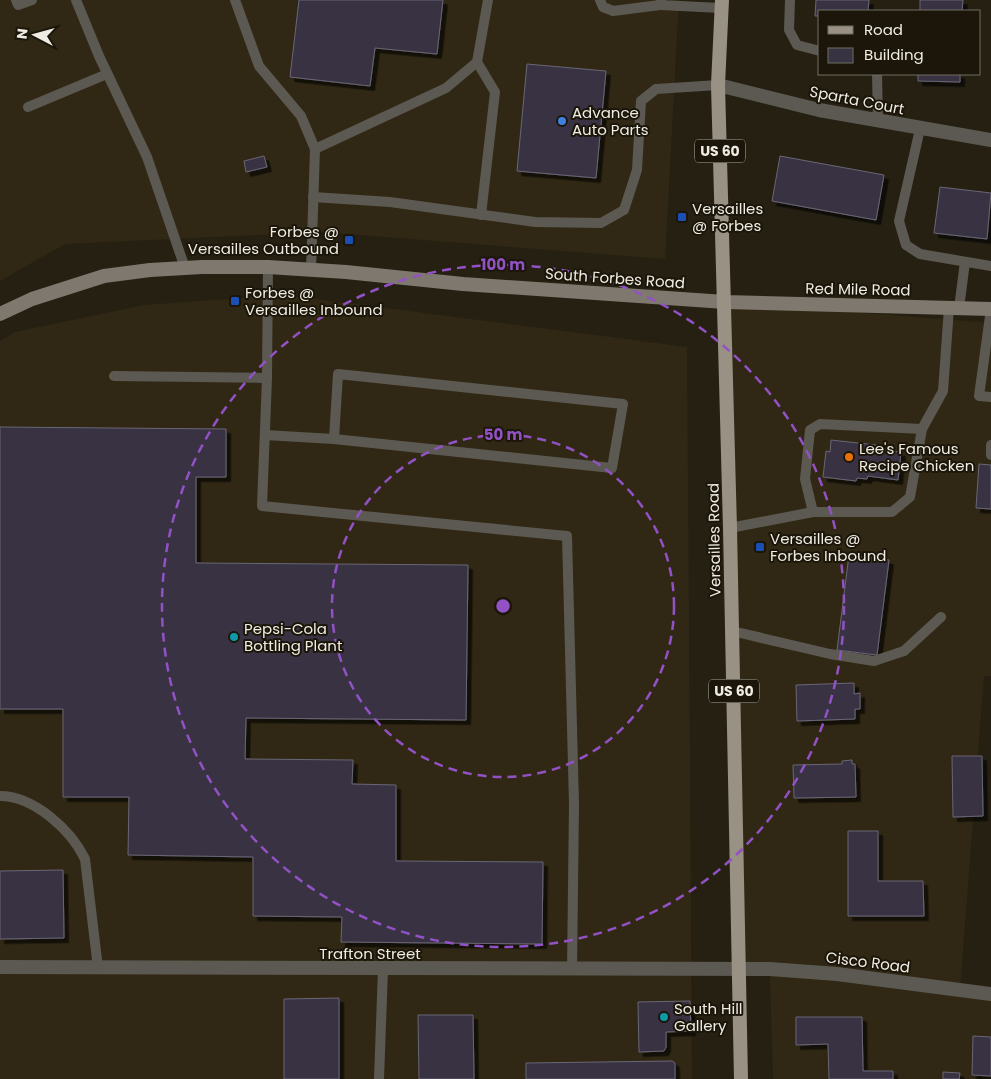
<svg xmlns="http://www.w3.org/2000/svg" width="991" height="1079" font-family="Poppins,sans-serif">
	<defs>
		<filter id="shadow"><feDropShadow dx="4.5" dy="4.5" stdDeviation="0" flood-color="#0009"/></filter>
	</defs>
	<rect width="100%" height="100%" fill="#252012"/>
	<g fill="#302814">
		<polygon points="0,0 679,0 665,259 321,232 65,244 0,281"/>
		<polygon points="285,295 687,347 692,1079 0,1079 0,341 15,332 144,305"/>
		<polygon points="725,302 991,323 991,676 984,676 960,990 991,994 991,1079 773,1079 770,974 740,971"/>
	</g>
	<g fill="#373342" stroke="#6a6676" filter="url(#shadow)">
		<polygon points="299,0 443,0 437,54 375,48 370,86 290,77"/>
		<polygon points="816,0 869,0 868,11 820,11 820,16 815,16"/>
		<polygon points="920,0 963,0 962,11 920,11"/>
		<polygon points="527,64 606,71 596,178 517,171"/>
		<polygon points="918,74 960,74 960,82 918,81"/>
		<polygon points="264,156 267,167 246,172 244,161"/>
		<polygon points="780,156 884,175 876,220 772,201"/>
		<polygon points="940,187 991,193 987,239 934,233"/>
		<polygon points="0,427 226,429 226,477 196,477 196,563 468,565 466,720 246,718 245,759 353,760 352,784 396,785 396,861 543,862 542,944 341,942 342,917 253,916 253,857 128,855 129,797 63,797 63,709 0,709"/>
		<polygon points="831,440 876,445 876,449 901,452 898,480 868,476 867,479 857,478 856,481 823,477 826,451 830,452"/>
		<polygon points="979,464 991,465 991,509 976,508"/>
		<polygon points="849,555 889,560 877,655 837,650"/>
		<polygon points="854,683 854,694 860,693 860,709 855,709 855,719 797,721 796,685"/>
		<polygon points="952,756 982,756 983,816 953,817"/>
		<polygon points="852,760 852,764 855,764 856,797 794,798 793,765 842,764 842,761"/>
		<polygon points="848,831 878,831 878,881 923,881 924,916 848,916"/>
		<polygon points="63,870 64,938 0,939 0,871"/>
		<polygon points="339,998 339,1079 284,1079 284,999"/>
		<polygon points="690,1001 691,1031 666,1032 666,1047 664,1051 639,1052 638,1002"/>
		<polygon points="418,1015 473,1015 474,1079 419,1079"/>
		<polygon points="796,1017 862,1017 863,1071 893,1071 893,1079 829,1079 828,1044 796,1045"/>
		<polygon points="973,1036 991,1037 991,1076 972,1075"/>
		<polygon points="672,1061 675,1063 675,1079 526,1079 526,1063"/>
		<polygon points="943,1072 960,1073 959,1079 943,1079"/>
	</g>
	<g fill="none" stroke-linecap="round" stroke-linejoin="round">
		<g stroke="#5c5952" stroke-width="10">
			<polyline points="16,0 18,5 32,0"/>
			<polyline points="76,0 99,56 147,157 185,268"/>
			<polyline points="235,0 259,66 301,116 315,149 311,270"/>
			<polyline points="600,0 603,7 613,11 660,5"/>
			<polyline points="661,0 660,5 721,8"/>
			<polyline points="790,0 789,30 797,45 820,51"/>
			<polyline points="477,62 495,92 481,215"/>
			<polyline points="877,74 878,121"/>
			<polyline points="28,107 107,74"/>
			<polyline points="920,129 899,221 906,245 920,254 991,266"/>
			<polyline points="315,149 446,88 477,62 488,0"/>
			<polyline points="313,197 390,202 535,222 601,223 624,210 637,170 641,101 656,89 718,85"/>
			<polyline points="959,308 965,262"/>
			<polyline points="991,309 979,396 991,397"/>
			<polyline points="114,376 267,378 268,267"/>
			<polyline points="267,378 262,506 567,536 574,804 572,970"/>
			<polyline points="265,435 334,439 612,468 623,404 338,374 334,439"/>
			<polyline points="991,445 991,455"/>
			<polyline points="813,512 805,479 810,430 820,424 922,429"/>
			<polyline points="730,528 813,512 892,512 910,497 922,429 943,391 949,308"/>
			<polyline points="732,631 830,654 874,661 904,651 941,617"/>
			<path d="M 0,796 C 34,796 71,830 85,859 L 98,968"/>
			<polyline points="379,1079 383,969"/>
		</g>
		<g stroke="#5c5952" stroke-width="14">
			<polyline points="718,85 819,110 991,140"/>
			<polyline points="0,967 770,969 837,974 991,994"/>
		</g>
		<polyline stroke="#7f786e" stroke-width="14" points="0,314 32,299 104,276 150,270 202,267 268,267 346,272 463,284 725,302 991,309"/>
		<polyline stroke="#999184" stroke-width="14" points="722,0 718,85 730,528 741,1079"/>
	</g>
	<g fill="none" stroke="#9252c6" stroke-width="2.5" stroke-dasharray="9 6">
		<circle cx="503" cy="606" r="171"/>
		<circle cx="503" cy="606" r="341"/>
	</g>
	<circle fill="#3f7fe0" stroke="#1b1609" stroke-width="2" cx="562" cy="121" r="5"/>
	<g fill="#1a4fb4" stroke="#1b1609" stroke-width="2">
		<rect x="677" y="212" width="10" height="10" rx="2.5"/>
		<rect x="344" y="235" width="10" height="10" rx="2.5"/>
		<rect x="230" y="296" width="10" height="10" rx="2.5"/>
		<rect x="755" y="542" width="10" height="10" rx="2.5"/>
	</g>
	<circle fill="#e8710a" stroke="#1b1609" stroke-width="2" cx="849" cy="457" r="5"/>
	<g fill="#0f9aa8" stroke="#1b1609" stroke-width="2">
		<circle cx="234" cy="637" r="5"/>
		<circle cx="664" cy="1017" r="5"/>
	</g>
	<g text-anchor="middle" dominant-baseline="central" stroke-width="4" stroke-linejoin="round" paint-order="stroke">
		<g fill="#1b1609" stroke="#afaca2" stroke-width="1">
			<rect x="695" y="139.5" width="50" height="23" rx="4"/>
			<rect x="709" y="679.5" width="50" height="23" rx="4"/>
		</g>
		<g font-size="14" font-weight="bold" fill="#efece3">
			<text x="720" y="151">US 60</text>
			<text x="734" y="691">US 60</text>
		</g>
		<g font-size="15" fill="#efece3" stroke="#1b1609">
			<text transform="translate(857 100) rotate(11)">Sparta Court</text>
			<text transform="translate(615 278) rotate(4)">South Forbes Road</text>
			<text transform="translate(858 289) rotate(1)">Red Mile Road</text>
			<text transform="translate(714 540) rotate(-91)">Versailles Road</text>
			<text x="370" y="953">Trafton Street</text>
			<text transform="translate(868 962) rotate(7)">Cisco Road</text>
		</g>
		<g font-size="15" fill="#efece3" stroke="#1b1609" text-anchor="start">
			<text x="572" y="112">Advance<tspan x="572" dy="17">Auto Parts</tspan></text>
			<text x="692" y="208">Versailles<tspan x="692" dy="17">@ Forbes</tspan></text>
			<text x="339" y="231" text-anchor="end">Forbes @<tspan x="339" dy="17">Versailles Outbound</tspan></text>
			<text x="245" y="292">Forbes @<tspan x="245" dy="17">Versailles Inbound</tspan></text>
			<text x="859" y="448">Lee's Famous<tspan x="859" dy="17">Recipe Chicken</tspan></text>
			<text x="770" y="538">Versailles @<tspan x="770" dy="17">Forbes Inbound</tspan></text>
			<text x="244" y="628">Pepsi-Cola<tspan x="244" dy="17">Bottling Plant</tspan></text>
			<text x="674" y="1008">South Hill<tspan x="674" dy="17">Gallery</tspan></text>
		</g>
	</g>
	<circle cx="503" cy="606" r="8" fill="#9252c6" stroke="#1b1609" stroke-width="2.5"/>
	<g font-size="15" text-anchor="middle" font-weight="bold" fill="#9252c6" stroke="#1b1609" stroke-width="4" stroke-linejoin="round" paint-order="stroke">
		<text x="503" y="270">100 m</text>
		<text x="503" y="440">50 m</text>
	</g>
	<rect x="818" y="10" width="162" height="65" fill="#1b1609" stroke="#706c60"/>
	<rect x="828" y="26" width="25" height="8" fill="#999184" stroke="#706c60"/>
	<text x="864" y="35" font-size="15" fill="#efece3">Road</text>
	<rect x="828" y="48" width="25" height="15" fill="#373342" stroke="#706c60"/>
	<text x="864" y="60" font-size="15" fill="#efece3">Building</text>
	<g transform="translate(35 35) rotate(276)" stroke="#1b1609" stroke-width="4" paint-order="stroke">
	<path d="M0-4L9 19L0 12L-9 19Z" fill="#efece3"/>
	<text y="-8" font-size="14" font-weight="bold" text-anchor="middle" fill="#efece3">N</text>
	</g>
</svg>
